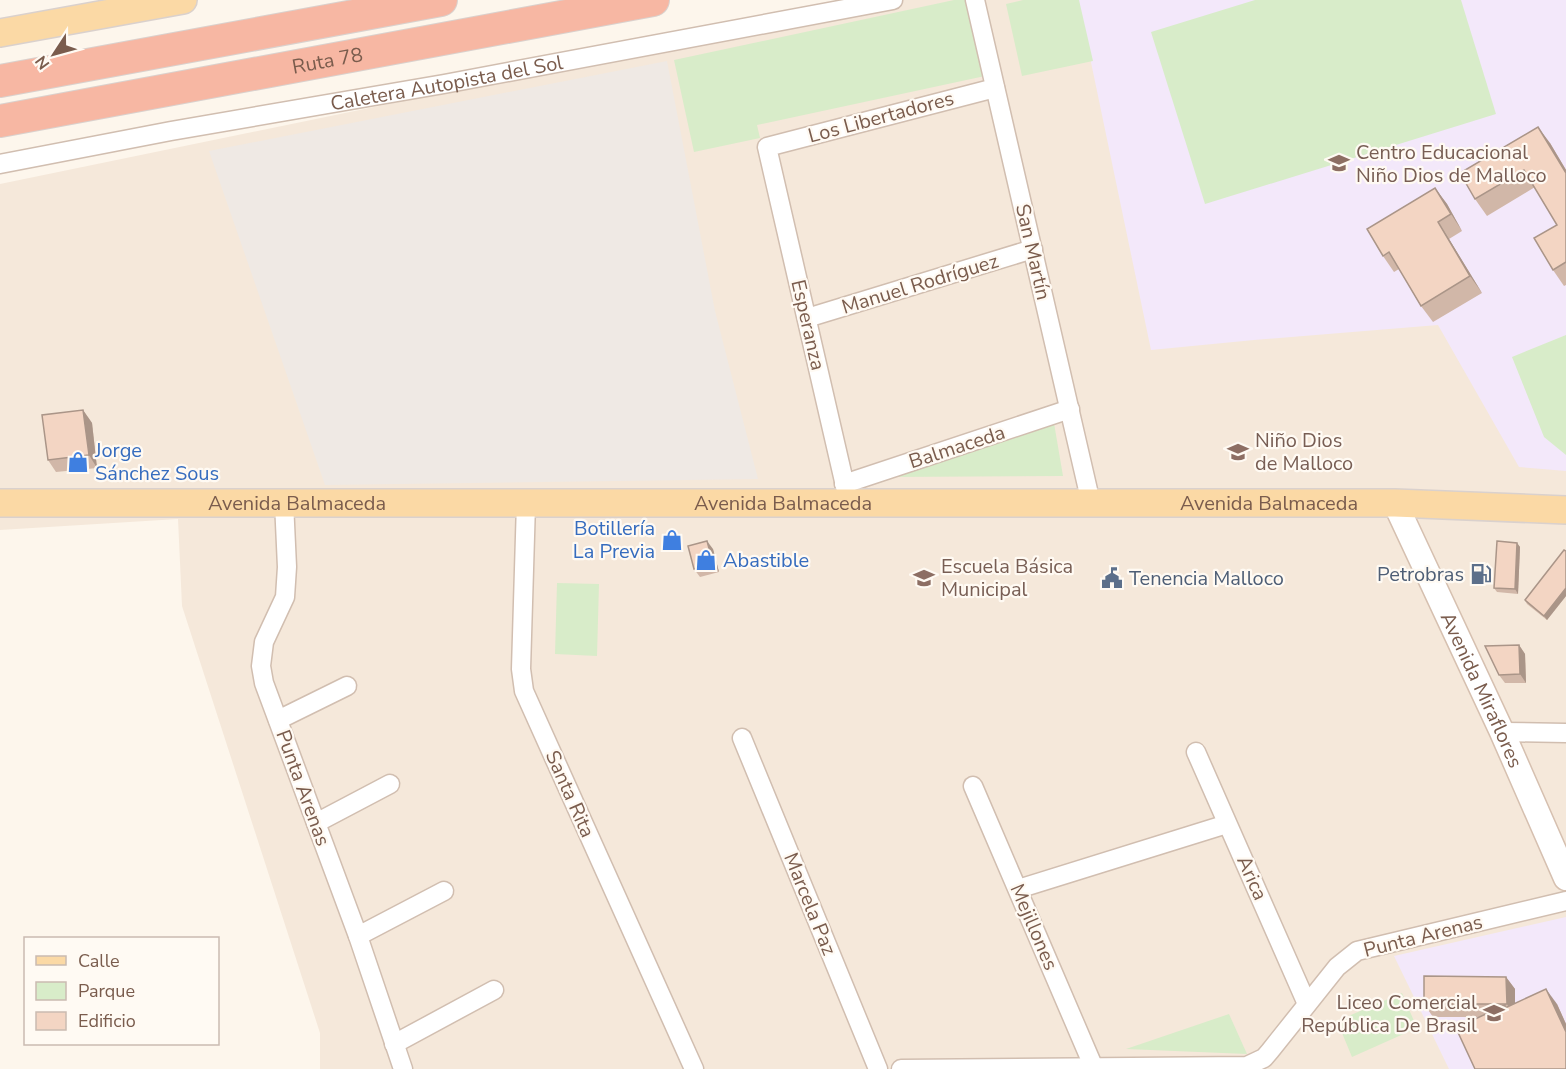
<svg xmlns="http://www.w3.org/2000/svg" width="1566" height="1069" font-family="'Nunito Sans',sans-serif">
	<rect width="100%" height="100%" fill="#fdf6ec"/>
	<polygon fill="#f5e8da" points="894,0 1566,0 1566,1069 320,1069 320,1033 182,606 178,519 0,530 0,184"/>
	<polygon fill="#efe9e4" points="667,61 715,311 758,479 325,485 209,151"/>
	<g fill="#f3e8fa">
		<polygon points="1078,0 1566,0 1566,471 1519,467 1438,325 1254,340 1151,350"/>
		<polygon points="1566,917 1566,1069 1449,1069 1394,956"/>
	</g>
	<g fill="#d8ecc9">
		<polygon points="954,0 969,0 985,76 757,125 760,138 694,152 674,60"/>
		<polygon points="1023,0 1079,0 1093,61 1022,76 1006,4"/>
		<polygon points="1255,0 1461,0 1496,114 1205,204 1151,32"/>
		<polygon points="1566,335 1566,455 1544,437 1512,357"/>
		<polygon points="1054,423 1063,476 889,477"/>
		<polygon points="557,583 599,584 597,656 555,654"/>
		<polygon points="1402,993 1417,1028 1352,1057 1337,1021"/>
		<polygon points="1229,1014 1247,1054 1126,1049"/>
	</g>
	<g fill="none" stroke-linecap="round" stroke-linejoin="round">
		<defs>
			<g id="minor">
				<polyline points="975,0 1091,503"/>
				<path id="s1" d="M 0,164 L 171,131 L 444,84 L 893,0"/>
				<polyline points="807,318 1033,249"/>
				<polyline points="844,484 1070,409"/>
				<polyline points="284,502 287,567 285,597 264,642 261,666 264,683 358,936 403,1069"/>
				<polyline points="526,503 521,669 524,691 694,1069"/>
				<polyline points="849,503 767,147 995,88"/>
				<polyline points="278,720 347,686"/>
				<polyline points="1502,732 1566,733"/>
				<polyline points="742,738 878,1069"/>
				<polyline points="1196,752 1307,1004"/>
				<polyline points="973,786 1094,1068"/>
				<polyline points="316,823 390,784"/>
				<polyline points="1018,889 1227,824"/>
				<polyline points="358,936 444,891"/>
				<polyline points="394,1044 494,990"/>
				<polyline points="901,1069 1247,1066 1264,1058 1270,1051 1337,967 1357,951 1566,901"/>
			</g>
			<g id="secondary">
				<path id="s2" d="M 1395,503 L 1502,732 L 1566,878"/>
			</g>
			<g id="primary">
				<polyline points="0,33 183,0"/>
				<path id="s3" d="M 0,503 L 1395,503 L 1566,510"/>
			</g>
			<g id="motorway">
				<polyline points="0,81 441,0"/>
				<path id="s4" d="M 0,121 L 653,0"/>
			</g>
		</defs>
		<use href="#minor" stroke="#d1beb0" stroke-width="21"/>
		<use href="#secondary" stroke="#d6c0b0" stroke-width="27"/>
		<use href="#primary" stroke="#dad1cd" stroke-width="30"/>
		<use href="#motorway" stroke="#dad1cd" stroke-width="34"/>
		<use href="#minor" stroke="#fff" stroke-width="18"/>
		<use href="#secondary" stroke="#fff" stroke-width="24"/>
		<use href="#primary" stroke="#fbd9a5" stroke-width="27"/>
		<use href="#motorway" stroke="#f7b7a3" stroke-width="32"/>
	</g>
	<g fill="#d1b7a8">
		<polygon points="1550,143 1566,170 1566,285 1564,286 1553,270 1557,225 1535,187 1487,216 1475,199"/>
		<polygon points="1435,188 1447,204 1462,231 1449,239 1482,293 1433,322 1421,306 1399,269 1394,272 1383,256"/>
		<polygon points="83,410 92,423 97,468 56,472 48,460"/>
		<polygon points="1517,543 1520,547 1518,594 1497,592 1494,588"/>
		<polygon points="713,549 719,572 700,577 694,569"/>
		<polygon points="1566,551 1566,596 1547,620 1527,604 1525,600"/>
		<polygon points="1519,645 1525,654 1526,683 1505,683 1499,675"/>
		<polygon points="1506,977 1515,989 1515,1003 1557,1004 1566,1024 1566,1069 1480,1017 1433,1017 1424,1004"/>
	</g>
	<g fill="#aa9588">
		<polygon points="1538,127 1550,143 1566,170 1566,173"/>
		<polygon points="1435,188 1447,204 1462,231 1451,214"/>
		<polygon points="1438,222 1449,239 1482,293 1470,276"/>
		<polygon points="83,410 92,423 97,468 89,455"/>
		<polygon points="707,541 713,549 719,572 713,563"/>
		<polygon points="1517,543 1520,547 1518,594 1515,589"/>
		<polygon points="1566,588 1566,596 1547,620 1544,616"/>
		<polygon points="1519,645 1525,654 1526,683 1520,674"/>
		<polygon points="1506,977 1515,989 1515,1017 1507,1004"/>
		<polygon points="1546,989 1557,1004 1566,1024 1566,1032"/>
	</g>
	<g fill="#f3d5c3" stroke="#aa9588" stroke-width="1.5">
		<polygon points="1538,127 1566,173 1566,262 1553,270 1534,238 1557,225 1524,170 1475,199 1460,173"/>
		<polygon points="1435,188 1451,214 1438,222 1470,276 1421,306 1389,252 1383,256 1367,229"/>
		<polygon points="83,410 89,455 48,460 42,415"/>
		<polygon points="707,541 713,563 694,569 688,546"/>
		<polygon points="1497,541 1517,543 1515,589 1494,588"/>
		<polygon points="1564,550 1566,551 1566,588 1544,616 1525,600"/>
		<polygon points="1519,645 1520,674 1499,675 1485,646"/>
		<polygon points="1424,976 1506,977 1507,1004 1424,1004"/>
		<polygon points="1546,989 1566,1032 1566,1069 1475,1069 1456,1028 1505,1005 1505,1008"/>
	</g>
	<defs>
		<symbol id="school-bare" viewBox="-9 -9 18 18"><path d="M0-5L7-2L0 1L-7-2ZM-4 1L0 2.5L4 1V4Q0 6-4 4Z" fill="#8d6e63" stroke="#fffaf3" stroke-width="2.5" paint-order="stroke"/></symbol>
		<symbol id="shop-bare" viewBox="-9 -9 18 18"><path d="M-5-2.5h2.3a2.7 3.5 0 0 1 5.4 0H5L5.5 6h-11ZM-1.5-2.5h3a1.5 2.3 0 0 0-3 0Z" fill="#3f7fe0" stroke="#fffaf3" stroke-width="2.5" paint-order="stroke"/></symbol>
		<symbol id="fuel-bare" viewBox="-9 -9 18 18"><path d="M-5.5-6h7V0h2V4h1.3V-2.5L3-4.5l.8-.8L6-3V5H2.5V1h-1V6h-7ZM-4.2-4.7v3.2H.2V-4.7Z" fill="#5c6f8a" stroke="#fffaf3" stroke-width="2.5" paint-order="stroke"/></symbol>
		<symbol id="civic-bare" viewBox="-9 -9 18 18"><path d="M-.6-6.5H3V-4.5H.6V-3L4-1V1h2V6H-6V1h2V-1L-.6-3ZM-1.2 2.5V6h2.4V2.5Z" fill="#5c6f8a" stroke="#fffaf3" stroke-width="2.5" paint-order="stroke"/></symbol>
	</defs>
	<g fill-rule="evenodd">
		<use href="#school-bare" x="1324" y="148" width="30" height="30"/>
		<use href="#school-bare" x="1223" y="437" width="30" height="30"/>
		<use href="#shop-bare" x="63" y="447" width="30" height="30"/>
		<use href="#shop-bare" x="657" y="525" width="30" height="30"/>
		<use href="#shop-bare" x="691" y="545" width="30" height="30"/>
		<use href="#fuel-bare" x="1466" y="559" width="30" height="30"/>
		<use href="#school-bare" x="909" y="563" width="30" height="30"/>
		<use href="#civic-bare" x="1097" y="563" width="30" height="30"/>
		<use href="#school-bare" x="1479" y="998" width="30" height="30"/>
	</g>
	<g text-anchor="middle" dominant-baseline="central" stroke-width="4.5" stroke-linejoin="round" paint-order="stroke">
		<g font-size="20" fill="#7a5c4d" stroke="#fffaf3">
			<text stroke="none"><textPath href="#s4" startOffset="333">Ruta 78</textPath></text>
			<text stroke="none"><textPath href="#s1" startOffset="454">Caletera Autopista del Sol</textPath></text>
			<text transform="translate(881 117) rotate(-15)">Los Libertadores</text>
			<text transform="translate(1033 252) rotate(77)">San Martín</text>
			<text transform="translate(920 284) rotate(-17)">Manuel Rodríguez</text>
			<text transform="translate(808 325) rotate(77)">Esperanza</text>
			<text transform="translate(957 447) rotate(-18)">Balmaceda</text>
			<text stroke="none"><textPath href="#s3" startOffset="297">Avenida Balmaceda</textPath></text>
			<text stroke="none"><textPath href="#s3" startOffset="783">Avenida Balmaceda</textPath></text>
			<text stroke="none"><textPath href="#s3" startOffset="1269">Avenida Balmaceda</textPath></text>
			<text stroke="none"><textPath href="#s2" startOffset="206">Avenida Miraflores</textPath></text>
			<text transform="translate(303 788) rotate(70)">Punta Arenas</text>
			<text transform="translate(570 794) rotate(66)">Santa Rita</text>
			<text transform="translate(1252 878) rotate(66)">Arica</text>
			<text transform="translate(810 904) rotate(68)">Marcela Paz</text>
			<text transform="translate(1034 927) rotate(67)">Mejillones</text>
			<text transform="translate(1423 936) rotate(-14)">Punta Arenas</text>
		</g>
		<g font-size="20" fill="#785e54" stroke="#fffaf3" text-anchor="start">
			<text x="1356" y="152">Centro Educacional<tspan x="1356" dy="23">Niño Dios de Malloco</tspan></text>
			<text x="1255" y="440">Niño Dios<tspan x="1255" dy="23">de Malloco</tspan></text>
			<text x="941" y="566">Escuela Básica<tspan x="941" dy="23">Municipal</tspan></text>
			<text x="1477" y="1002" text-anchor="end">Liceo Comercial<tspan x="1477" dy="23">República De Brasil</tspan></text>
		</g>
		<g font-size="20" fill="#366cbe" stroke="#fffaf3" text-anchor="start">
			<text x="95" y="450">Jorge<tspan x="95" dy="23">Sánchez Sous</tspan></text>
			<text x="655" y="528" text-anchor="end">Botillería<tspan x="655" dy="23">La Previa</tspan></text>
			<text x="723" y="560">Abastible</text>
		</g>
		<g font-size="20" fill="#4e5e75" stroke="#fffaf3" text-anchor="end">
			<text x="1464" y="574">Petrobras</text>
			<text x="1129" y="578" text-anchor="start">Tenencia Malloco</text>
		</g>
	</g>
	<rect x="24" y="937" width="195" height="108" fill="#fffaf3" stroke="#cabbb1" stroke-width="1.5"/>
	<rect x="36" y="956" width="30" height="9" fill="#fbd9a5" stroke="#cabbb1" stroke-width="1.5"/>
	<text x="78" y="967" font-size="18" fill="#7a5c4d">Calle</text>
	<rect x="36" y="982" width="30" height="18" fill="#d8ecc9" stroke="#cabbb1" stroke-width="1.5"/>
	<text x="78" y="997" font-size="18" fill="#7a5c4d">Parque</text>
	<rect x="36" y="1012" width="30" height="18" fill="#f3d5c3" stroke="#cabbb1" stroke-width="1.5"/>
	<text x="78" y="1027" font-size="18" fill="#7a5c4d">Edificio</text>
	<g transform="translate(54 54) rotate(234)" stroke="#fffaf3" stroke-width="4.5" paint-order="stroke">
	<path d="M0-4.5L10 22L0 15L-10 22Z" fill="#7a5c4d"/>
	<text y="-9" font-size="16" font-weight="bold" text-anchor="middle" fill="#7a5c4d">N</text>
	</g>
</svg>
